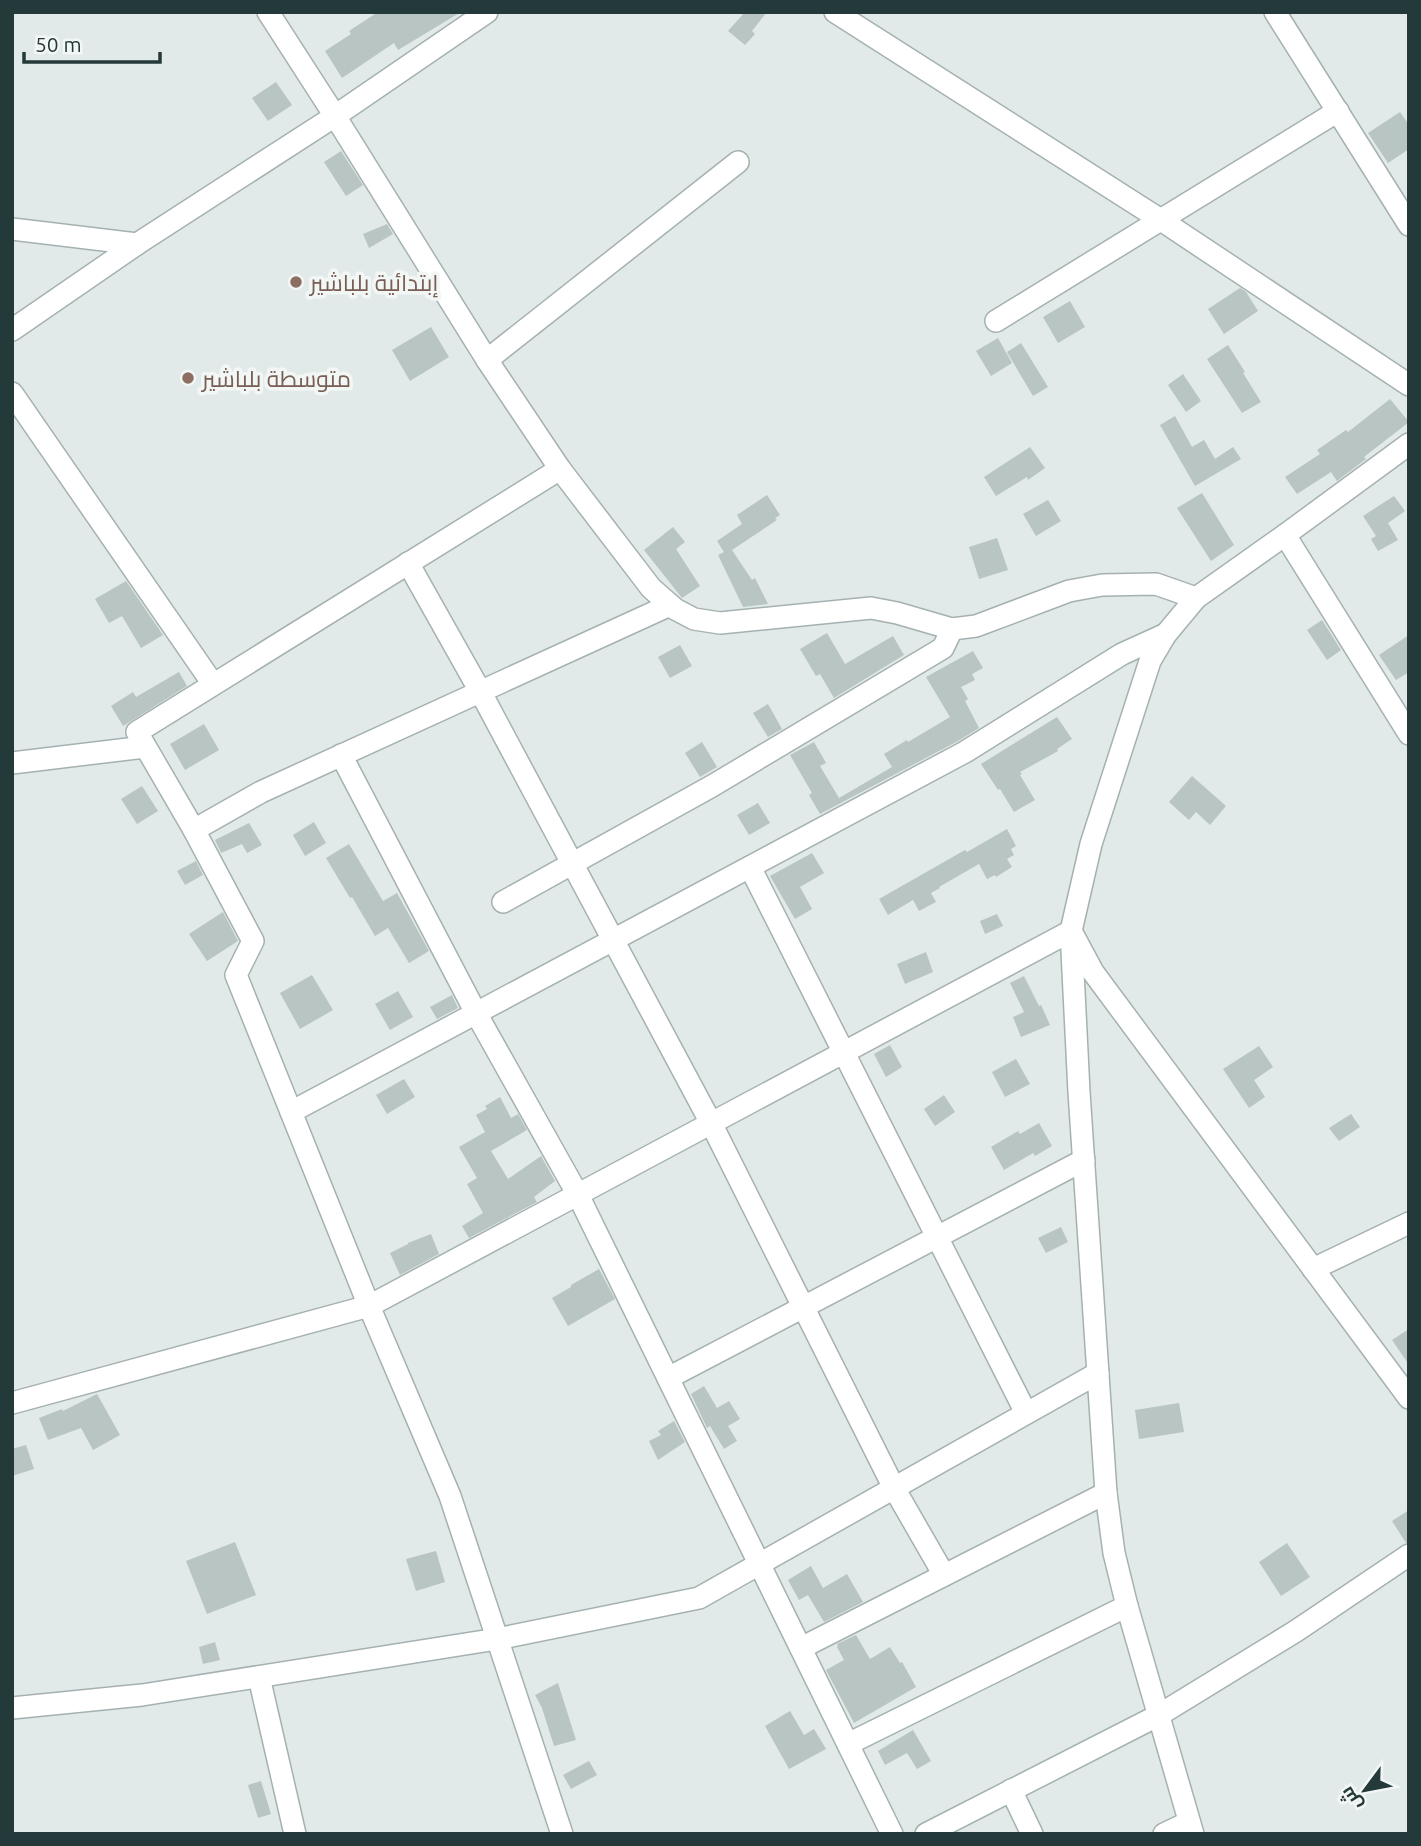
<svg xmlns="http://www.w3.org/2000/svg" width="1421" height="1846" font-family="Ubuntu,Cairo,sans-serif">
	<rect width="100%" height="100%" fill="#e2eae9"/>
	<g fill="#b8c5c2">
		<polygon points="378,12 461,12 398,50 394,43 342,78 325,51 351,34 349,31"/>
		<polygon points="745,12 767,12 752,31 755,34 745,45 728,31"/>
		<polygon points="276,82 292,105 268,121 252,98"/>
		<polygon points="1400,112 1409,125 1409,149 1388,163 1368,133"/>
		<polygon points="341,151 363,185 346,196 324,162"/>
		<polygon points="387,224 393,234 369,248 363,234"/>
		<polygon points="1240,288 1246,292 1258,311 1224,334 1208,309"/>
		<polygon points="1070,301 1085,327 1058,343 1043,317"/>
		<polygon points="431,327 449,357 410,381 392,350"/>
		<polygon points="998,338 1012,363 991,376 976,351"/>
		<polygon points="1021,343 1048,387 1033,396 1007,352"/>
		<polygon points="1228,345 1245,372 1243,373 1261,402 1242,413 1207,359"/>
		<polygon points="1183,374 1201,401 1186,412 1168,385"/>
		<polygon points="1390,399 1409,422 1364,457 1366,459 1337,481 1331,472 1297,494 1285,477 1320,454 1317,450 1346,430 1348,432"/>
		<polygon points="1175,416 1192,447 1204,440 1215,459 1233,447 1241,459 1195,486 1160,425"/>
		<polygon points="1030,447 1045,468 1028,480 1027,477 996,496 984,477"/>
		<polygon points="1202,493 1234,545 1211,561 1177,508"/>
		<polygon points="767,495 780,515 775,518 777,520 732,550 752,580 755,578 768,604 743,607 718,555 724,552 717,541 742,524 737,515"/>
		<polygon points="1394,496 1405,511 1388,523 1398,540 1378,551 1371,539 1376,536 1363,516"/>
		<polygon points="1048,500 1061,521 1036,536 1023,514"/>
		<polygon points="673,527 685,542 676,549 700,586 682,598 644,550"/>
		<polygon points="997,538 1008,570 979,579 969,547"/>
		<polygon points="126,581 163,635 141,648 122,616 109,623 95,599"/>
		<polygon points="1322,620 1341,650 1327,660 1307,630"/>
		<polygon points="827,633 845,664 893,636 904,655 834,698 820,674 816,676 800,649"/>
		<polygon points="1409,635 1409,672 1396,680 1379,655"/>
		<polygon points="680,645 692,666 670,678 658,657"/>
		<polygon points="973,651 983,668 972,674 975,680 961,687 968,699 965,701 979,728 958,741 820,814 809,795 812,793 790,755 814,742 826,763 820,766 839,798 892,767 884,754 907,740 908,742 950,717 926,677"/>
		<polygon points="179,672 187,686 123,726 111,706 133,692 136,697"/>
		<polygon points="768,704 782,729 768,737 753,713"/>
		<polygon points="1057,717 1072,739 1057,749 1058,751 1020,772 1022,774 1020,775 1035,800 1014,812 1000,789 998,790 981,764"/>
		<polygon points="204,724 219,750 185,770 170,744"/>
		<polygon points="702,742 717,767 700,777 685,753"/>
		<polygon points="1192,776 1226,806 1210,825 1196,812 1189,820 1169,802"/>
		<polygon points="142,786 158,811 137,824 121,799"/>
		<polygon points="758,803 770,823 749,835 737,815"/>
		<polygon points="314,822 326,843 305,856 293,835"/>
		<polygon points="249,823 262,845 247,853 242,844 221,853 215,840"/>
		<polygon points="1007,829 1016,846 1011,849 1014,855 1007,859 1012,867 996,877 995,875 987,879 979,864 939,887 940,888 931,893 936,902 919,911 913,900 888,915 879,899 965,850 967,852"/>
		<polygon points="349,844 383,901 397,893 429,951 409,963 388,928 375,936 352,897 350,898 326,858"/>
		<polygon points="812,853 824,873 800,887 812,909 795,919 770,876"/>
		<polygon points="196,861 203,875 185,885 177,871"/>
		<polygon points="223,912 238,941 207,961 189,934"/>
		<polygon points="997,914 1003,926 985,934 980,921"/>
		<polygon points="926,952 933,972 905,984 897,964"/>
		<polygon points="312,975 333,1010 300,1029 280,993"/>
		<polygon points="1024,976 1039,1006 1041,1005 1050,1025 1021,1037 1013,1017 1024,1012 1010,983"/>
		<polygon points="398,991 413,1017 390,1030 375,1004"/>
		<polygon points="452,995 458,1008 437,1019 430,1007"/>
		<polygon points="890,1045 902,1067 886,1077 874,1054"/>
		<polygon points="1259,1046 1273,1067 1254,1080 1265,1097 1249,1108 1223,1069"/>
		<polygon points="1016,1059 1030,1084 1005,1097 992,1072"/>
		<polygon points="404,1079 415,1097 387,1114 376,1095"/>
		<polygon points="944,1095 955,1112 935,1126 924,1109"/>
		<polygon points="500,1097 511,1118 518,1114 527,1130 491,1151 508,1179 541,1156 555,1181 534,1197 537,1202 469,1238 462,1226 483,1213 467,1184 477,1178 459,1147 485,1132 476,1115 487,1109 485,1106"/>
		<polygon points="1351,1114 1360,1127 1339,1141 1329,1128"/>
		<polygon points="1039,1123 1052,1146 1035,1156 1033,1153 1004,1170 991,1147 1018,1131 1020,1134"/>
		<polygon points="1061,1227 1068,1242 1046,1253 1038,1238"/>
		<polygon points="431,1234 439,1254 400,1275 390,1253 408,1244 408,1243"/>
		<polygon points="599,1269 615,1299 568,1326 552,1298 571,1287 571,1285"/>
		<polygon points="1409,1329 1409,1365 1392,1340"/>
		<polygon points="704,1386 717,1408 729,1401 740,1419 728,1426 737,1441 724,1449 710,1426 707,1428 691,1394"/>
		<polygon points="97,1394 120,1435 93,1450 81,1428 48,1440 39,1418 62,1409 63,1411"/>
		<polygon points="1179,1403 1184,1432 1139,1439 1135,1410"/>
		<polygon points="674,1421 685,1442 658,1460 649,1441 661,1435 658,1431"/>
		<polygon points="26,1445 34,1469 12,1476 12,1449"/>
		<polygon points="1409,1510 1409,1542 1406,1543 1392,1521"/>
		<polygon points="235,1542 256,1595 207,1614 186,1561"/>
		<polygon points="1287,1543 1310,1577 1281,1596 1259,1562"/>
		<polygon points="436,1551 445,1582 416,1591 406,1559"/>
		<polygon points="811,1566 823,1588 847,1574 863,1602 824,1622 808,1595 799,1600 788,1580"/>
		<polygon points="856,1635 870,1659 890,1647 900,1663 902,1662 916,1687 854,1723 826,1670 844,1660 837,1647 838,1646 837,1644"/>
		<polygon points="215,1642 220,1660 203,1664 199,1647"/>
		<polygon points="558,1683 576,1740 554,1746 542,1708 535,1695"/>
		<polygon points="790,1711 804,1735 814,1729 826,1749 789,1769 765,1726"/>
		<polygon points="913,1730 931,1761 917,1769 907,1753 885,1765 878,1751"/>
		<polygon points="589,1761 597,1775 571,1789 563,1775"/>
		<polygon points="261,1781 271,1814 258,1818 248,1785"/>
	</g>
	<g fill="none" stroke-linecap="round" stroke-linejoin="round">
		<defs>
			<g id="minor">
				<polyline points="268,12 335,116 487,360 560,469 651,588 675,609 694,619 720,623 871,608 897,613 952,629 976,626 1069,591 1102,585 1156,584 1196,598"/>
				<polyline points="835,12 1161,220 1409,385"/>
				<polyline points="1275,12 1409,225"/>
				<polyline points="12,229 137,244"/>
				<polyline points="996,321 1338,111"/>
				<polyline points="12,330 137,244 335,116 487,12"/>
				<polyline points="487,360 738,162"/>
				<polyline points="12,393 213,684"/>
				<polyline points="560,469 137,732 194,830 253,941 236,975 369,1306 450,1496 562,1834"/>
				<polyline points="1285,535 1409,734"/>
				<polyline points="408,563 480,691 711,1123 894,1488 944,1575"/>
				<polyline points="341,755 476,1013 578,1195 892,1834"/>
				<polyline points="12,763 145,747"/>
				<polyline points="194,830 261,792 670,605"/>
				<polyline points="750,867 1026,1413"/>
				<polyline points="503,902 712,786 943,648 952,629"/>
				<polyline points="291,1112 965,752 1122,654 1166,634"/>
				<polyline points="1313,1269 1409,1223"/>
				<polyline points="668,1378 1084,1160"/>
				<polyline points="12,1403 369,1306 1071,931 1093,972 1409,1398"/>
				<polyline points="801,1648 1106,1493"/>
				<polyline points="259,1677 295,1834"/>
				<polyline points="12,1708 142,1695 497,1639 699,1598 1098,1373"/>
				<polyline points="848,1744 1127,1606"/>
				<polyline points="1011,1790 1032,1834"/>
				<polyline points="926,1834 1159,1715 1296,1631 1409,1555"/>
				<polyline points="1164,1834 1189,1822"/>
				<polyline points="1193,1834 1127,1606 1114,1553 1106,1493 1079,1092 1071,931 1091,844 1150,661 1166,634 1196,598 1285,535 1409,444"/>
			</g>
		</defs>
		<use href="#minor" stroke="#a5b1b1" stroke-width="24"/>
		<use href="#minor" stroke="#fff" stroke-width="21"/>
	</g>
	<g fill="#8d6e63" stroke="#f2f7f6" stroke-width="2.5">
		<circle cx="296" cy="282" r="7"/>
		<circle cx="188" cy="378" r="7"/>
	</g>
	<g text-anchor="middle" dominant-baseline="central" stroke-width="7" stroke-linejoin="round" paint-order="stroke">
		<g font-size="23" fill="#785e54" stroke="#f2f7f6" text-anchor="start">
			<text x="310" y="282">إبتدائية بلباشير</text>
			<text x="202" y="378">متوسطة بلباشير</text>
		</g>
	</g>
	<rect width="1421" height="1846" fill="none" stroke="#243939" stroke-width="28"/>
	<g transform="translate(1365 1790) rotate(238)" stroke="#f2f7f6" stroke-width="5" paint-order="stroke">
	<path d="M0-5L12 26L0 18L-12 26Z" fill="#243939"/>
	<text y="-10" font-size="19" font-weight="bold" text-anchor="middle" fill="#243939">ش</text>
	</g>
	<path d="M24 52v10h136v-10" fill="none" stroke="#243939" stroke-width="3.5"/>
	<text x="35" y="52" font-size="21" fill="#243939" stroke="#f2f7f6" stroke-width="5" paint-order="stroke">50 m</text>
</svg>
